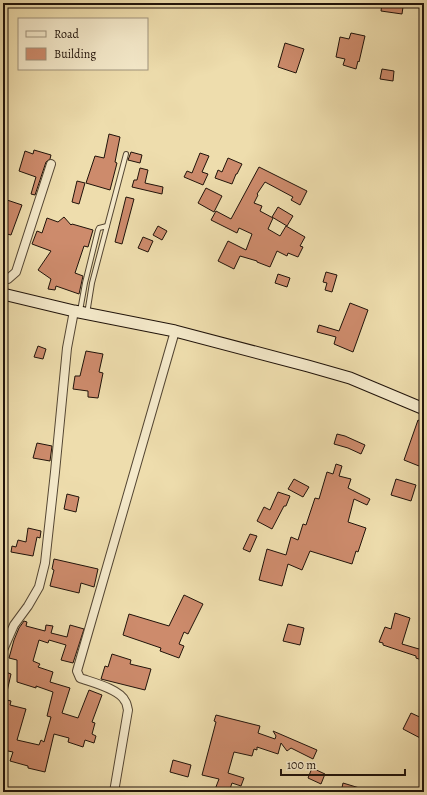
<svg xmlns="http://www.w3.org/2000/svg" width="427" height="795" font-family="Alegreya,serif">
	<rect width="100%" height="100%" fill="#eeddad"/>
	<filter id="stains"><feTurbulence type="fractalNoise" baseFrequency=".005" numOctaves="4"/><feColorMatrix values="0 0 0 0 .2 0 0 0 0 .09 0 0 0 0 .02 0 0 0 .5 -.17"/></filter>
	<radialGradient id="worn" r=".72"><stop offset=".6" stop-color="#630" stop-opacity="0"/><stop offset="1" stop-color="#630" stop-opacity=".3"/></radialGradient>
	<g fill="#cd8b6c" stroke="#20130a">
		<polygon points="382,3 398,3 398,6 403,7 402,14 381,11"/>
		<polygon points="351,33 365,36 359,62 358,61 356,69 343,65 345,59 336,57 340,37 349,39"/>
		<polygon points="285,43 304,49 296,73 278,67"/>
		<polygon points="382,69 394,71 393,81 380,79"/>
		<polygon points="109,134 120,137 115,162 117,163 110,190 86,183 95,156 104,158"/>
		<polygon points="34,150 51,155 50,159 46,162 35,195 31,194 36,177 19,171 25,151 33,154"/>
		<polygon points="131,152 142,155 140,163 128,160"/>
		<polygon points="200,153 209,156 202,172 208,174 203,185 184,177 187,171 192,173"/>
		<polygon points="228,158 242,164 237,174 236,174 232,184 215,178 218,170 222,172"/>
		<polygon points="259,167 307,191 300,205 291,200 293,197 265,182 257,194 258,195 254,203 262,206 260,211 273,218 268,229 280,236 286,226 305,237 300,246 303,247 298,257 288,253 287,256 277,251 270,267 257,262 257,261 240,256 234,269 218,261 228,241 246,250 252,234 239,228 237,233 211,220 216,211 231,219"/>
		<polygon points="140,168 148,170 145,183 163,187 162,194 132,187 134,180 137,180"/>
		<polygon points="77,181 85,183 79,204 72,202"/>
		<polygon points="206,188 222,196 214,212 198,203"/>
		<polygon points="126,197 134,199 122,244 115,242"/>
		<polygon points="7,200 22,205 11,235 3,233 3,210"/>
		<polygon points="278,207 293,216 287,226 272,217"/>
		<polygon points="64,217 71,225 72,224 93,230 88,247 84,246 75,273 83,276 79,294 56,286 55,290 48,289 51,279 38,270 51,251 32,244 37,231 42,233 47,218 58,222"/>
		<polygon points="158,226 167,231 162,240 153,235"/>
		<polygon points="143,237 153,241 148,252 138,248"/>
		<polygon points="326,272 337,275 332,292 325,290 327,283 323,282"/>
		<polygon points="278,274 290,278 287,287 275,283"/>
		<polygon points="350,303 368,310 353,352 334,344 336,337 317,332 319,325 339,331"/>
		<polygon points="38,346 46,349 43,359 34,357"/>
		<polygon points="86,351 103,354 99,372 103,373 98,398 88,397 88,391 73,389 75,376 80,376"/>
		<polygon points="418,420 424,423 420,436 424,437 424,468 404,460"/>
		<polygon points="337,434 345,436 365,445 361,454 348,448 334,444"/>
		<polygon points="37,443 52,446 50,461 33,458"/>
		<polygon points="336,464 342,466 339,476 351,479 348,488 370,499 367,505 354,499 348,522 366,528 358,552 356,551 352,564 310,551 302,570 288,564 282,586 259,580 267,549 286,555 291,537 298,540 303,524 306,525 315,498 319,499 327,472 333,474"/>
		<polygon points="294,479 309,487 303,497 288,489"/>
		<polygon points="396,479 416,485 411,501 391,495"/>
		<polygon points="278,492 290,496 286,506 284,506 272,529 257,521 264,507 270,510"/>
		<polygon points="67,494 79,497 76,512 64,509"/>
		<polygon points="28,528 41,531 40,538 37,537 33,556 11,552 12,546 16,547 18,540 26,542"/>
		<polygon points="250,534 257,536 250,552 243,549"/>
		<polygon points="54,559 98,569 94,587 81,583 79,593 50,586 54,570 52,569"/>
		<polygon points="184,595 203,604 188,634 184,632 179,644 184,646 179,658 160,651 161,648 123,635 129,614 169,626"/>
		<polygon points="395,613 410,618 402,644 419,649 424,637 424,661 416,658 416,656 383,645 383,643 379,642 385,627 391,629"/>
		<polygon points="24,621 27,622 26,626 45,631 46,625 53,626 51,633 67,637 70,625 84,629 73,663 61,660 66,645 49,640 48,643 39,640 33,661 40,664 38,667 53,672 50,682 70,688 62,713 78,718 89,690 102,695 92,722 95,723 92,734 96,736 94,743 85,740 83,747 68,742 69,738 54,734 45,772 28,768 28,766 10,761 13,752 3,750 3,699 11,701 10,705 26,709 17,740 39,745 41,740 44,742 51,717 47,716 53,692 36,686 36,688 17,682 17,660 9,658 14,640 19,628"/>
		<polygon points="288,624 304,628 300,645 283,641"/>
		<polygon points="112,654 131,660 130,664 151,669 145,690 101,679 105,666 108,667"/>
		<polygon points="3,671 11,674 6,696 3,696"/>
		<polygon points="411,713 424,719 424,740 403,729"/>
		<polygon points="216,715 260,726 258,733 275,739 276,736 273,731 317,750 313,759 291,748 287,751 281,743 278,754 257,747 257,750 254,749 252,756 234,752 228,773 244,778 241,786 232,783 229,792 214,792 219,779 202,775 216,722 214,721"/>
		<polygon points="173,760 191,765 188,777 170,772"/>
		<polygon points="312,768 325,774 321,784 308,778"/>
		<polygon points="343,783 366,790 366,792 341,792"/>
	</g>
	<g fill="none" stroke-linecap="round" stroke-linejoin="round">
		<defs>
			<g id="lane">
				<polyline points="107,226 126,154"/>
				<polyline points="80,311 85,283 98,230 99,228 107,226 92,283 87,314"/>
			</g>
			<g id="street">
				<polyline points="3,279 8,279 16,272 51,164"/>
				<polyline points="3,650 14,625 28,606 39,587 45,563 55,472 67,348 74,311"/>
				<path d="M 114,792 L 128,710 C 127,707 127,703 125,701 C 120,689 91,682 80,678 L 77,671 L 175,331"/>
			</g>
			<polyline id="secondary" points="3,294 74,311 175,331 308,366 350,378 424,409"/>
		</defs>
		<use href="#lane" stroke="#544633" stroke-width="6"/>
		<use href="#street" stroke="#544633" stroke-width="10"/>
		<use href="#secondary" stroke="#20130a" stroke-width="13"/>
		<use href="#lane" stroke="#f4e9ca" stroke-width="4"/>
		<use href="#street" stroke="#f4e9ca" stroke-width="8"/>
		<use href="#secondary" stroke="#f4e9ca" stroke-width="11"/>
	</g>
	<rect width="427" height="795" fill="none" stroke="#eeddad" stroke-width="16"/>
	<rect x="4" y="4" width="419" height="787" fill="none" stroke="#20130a" stroke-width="2"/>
	<rect x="8" y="8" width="411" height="779" fill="none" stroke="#20130a"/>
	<rect x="18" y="18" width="130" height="52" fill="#f4e9ca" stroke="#9f937d"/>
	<rect x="26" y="31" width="20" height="6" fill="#f4e9ca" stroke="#9f937d"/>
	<text x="54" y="38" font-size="12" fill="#20130a">Road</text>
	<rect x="26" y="48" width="20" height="12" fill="#cd8b6c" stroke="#9f937d"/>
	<text x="54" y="58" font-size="12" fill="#20130a">Building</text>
	<path d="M281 769v6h124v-6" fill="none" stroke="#20130a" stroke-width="2"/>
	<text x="287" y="769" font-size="12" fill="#20130a" stroke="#f4e9ca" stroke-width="3" paint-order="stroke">100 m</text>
	<rect width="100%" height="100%" filter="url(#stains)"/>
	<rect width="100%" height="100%" fill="url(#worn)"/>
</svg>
